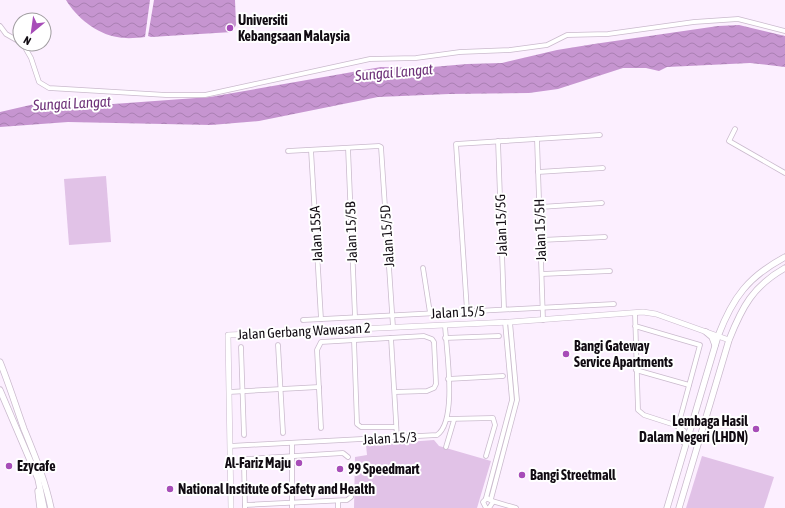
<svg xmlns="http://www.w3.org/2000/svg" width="785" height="508" font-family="'Asap Condensed',sans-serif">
	<defs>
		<pattern id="water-waves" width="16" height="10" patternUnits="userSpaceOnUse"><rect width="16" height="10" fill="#c695d0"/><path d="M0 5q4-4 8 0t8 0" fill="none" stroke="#a97fb2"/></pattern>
	</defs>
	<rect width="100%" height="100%" fill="#fcefff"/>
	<g fill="#e1c2e7">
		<polygon points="106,176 111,242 69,245 64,179"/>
		<polygon points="434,440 439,446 491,461 477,508 354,508 355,457 367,455 366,445"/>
		<polygon points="702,456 774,477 764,508 686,508"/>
	</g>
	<g fill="url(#water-waves)">
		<path d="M 66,0 L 150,0 L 145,37 C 136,38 126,39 117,37 C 97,34 76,17 66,0 Z"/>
		<polygon points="154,0 235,0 236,25 232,32 151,37 148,36"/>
		<polygon points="739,25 785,36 785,67 750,63 667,67 659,71 646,68 623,68 558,89 529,93 449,94 378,97 259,121 211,125 68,122 0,127 0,112 39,103 58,108 210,97 381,67 421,68 467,64 502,63 557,50 594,44 718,26"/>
	</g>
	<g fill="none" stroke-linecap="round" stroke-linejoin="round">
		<defs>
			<g id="minor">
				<polyline points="0,26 6,34 20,42"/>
				<polyline points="23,44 31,58 39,82 49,88 166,95 205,95 370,59 416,58 460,52 510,50 547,45 567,35 608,34 694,22 738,19 785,31"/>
				<polyline points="735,129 729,141 785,173"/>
				<polyline points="537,139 543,320"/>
				<polyline points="498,141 504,309"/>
				<polyline points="348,148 355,317"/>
				<polyline points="311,150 321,319"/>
				<polyline points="288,151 379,146 381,147 393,327"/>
				<polyline points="538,172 603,168"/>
				<polyline points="540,207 602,203"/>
				<polyline points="541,240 605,237"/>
				<polyline points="423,268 430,313"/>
				<polyline points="542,274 610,271"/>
				<polyline points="467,311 456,144 600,135"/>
				<polyline points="635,313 638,410 644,415 678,426 700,345 635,326"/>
				<polyline points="303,320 614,304"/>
				<polyline points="391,338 397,438"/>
				<polyline points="445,338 499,336"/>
				<polyline points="354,340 357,424 361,427 396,427"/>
				<polyline points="278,345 283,433"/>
				<polyline points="241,347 244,435"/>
				<polyline points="636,370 689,385"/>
				<polyline points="448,379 503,376"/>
				<polyline points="229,392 319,387"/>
				<polyline points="447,419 493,418 495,425 486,456"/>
				<polyline points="321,428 317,350 321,342 424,336 432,339 434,342 436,384 434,388 427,391 395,392"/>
				<path d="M 230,446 L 437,435 C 458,421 446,348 445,325"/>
				<polyline points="446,447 454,420"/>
				<polyline points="486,498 512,400 505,322"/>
				<polyline points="491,499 517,400 510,322"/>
				<polyline points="338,501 338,508"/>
				<polyline points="492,501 516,508"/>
				<polyline points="245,505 347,500 351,497"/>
				<polyline points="245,508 244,464 247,459 343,453 348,457"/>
				<polyline points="292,508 292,443"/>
				<polyline points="486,508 483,502 487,498 493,502 489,508"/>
			</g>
			<polyline id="tertiary" points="231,508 228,335 510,322 643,312 656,314 729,340"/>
			<g id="secondary">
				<polyline points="706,332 712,337 715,345"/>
				<path d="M 0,362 C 9,384 16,407 24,429 C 35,456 45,480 51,508"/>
				<polyline points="0,390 38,479 44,508"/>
				<polyline points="678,426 684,432 684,442"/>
				<polyline points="38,491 40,508"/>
				<path d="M 667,508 L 718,336 C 733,297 748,277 785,257"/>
				<path d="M 679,508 L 729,340 C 742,307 753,286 785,268"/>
			</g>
		</defs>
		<use href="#minor" stroke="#cabacd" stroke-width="5.5"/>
		<use href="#tertiary" stroke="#cabacd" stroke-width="6"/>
		<use href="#secondary" stroke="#cabacd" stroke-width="7"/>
		<use href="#minor" stroke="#fff" stroke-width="4"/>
		<use href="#tertiary" stroke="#fff" stroke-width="5"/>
		<use href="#secondary" stroke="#fff" stroke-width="5.5"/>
	</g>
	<g fill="#a74db8" stroke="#fff" stroke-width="1.5">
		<circle cx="230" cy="28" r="4"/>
		<circle cx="566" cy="354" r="4"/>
		<circle cx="756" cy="429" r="4"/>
		<circle cx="299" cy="463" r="4"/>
		<circle cx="9" cy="466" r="4"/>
		<circle cx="340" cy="469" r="4"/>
		<circle cx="522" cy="475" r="4"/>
		<circle cx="170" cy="489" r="4"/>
	</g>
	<g text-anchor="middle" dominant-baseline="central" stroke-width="4" stroke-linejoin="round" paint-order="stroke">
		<g font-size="14" font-weight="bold" fill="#110b12" stroke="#fff" text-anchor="start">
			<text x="238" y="20">Universiti<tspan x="238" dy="16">Kebangsaan Malaysia</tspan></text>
			<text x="574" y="346">Bangi Gateway<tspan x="574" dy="16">Service Apartments</tspan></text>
			<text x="748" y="421" text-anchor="end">Lembaga Hasil<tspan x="748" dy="16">Dalam Negeri (LHDN)</tspan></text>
			<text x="291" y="463" text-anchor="end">Al-Fariz Maju</text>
			<text x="17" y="466">Ezycafe</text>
			<text x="348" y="469">99 Speedmart</text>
			<text x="530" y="475">Bangi Streetmall</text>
			<text x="178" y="489">National Institute of Safety and Health</text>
		</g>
		<g font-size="14" fill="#110b12" stroke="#fff">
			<text transform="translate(501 225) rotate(-92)">Jalan 15/5G</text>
			<text transform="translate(540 230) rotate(-92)">Jalan 15/5H</text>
			<text transform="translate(351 232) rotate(-92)">Jalan 15/5B</text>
			<text transform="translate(316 234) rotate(-93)">Jalan 155A</text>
			<text transform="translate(387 236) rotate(-94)">Jalan 15/5D</text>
			<text transform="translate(458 312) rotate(-3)">Jalan 15/5</text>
			<text transform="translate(304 331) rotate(-3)">Jalan Gerbang Wawasan 2</text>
			<text transform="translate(390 438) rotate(-3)">Jalan 15/3</text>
		</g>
		<g font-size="15" font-style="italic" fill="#6e3279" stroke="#fff">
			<text transform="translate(394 72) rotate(-5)">Sungai Langat</text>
			<text transform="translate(72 103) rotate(-3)">Sungai Langat</text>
		</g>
	</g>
	<g transform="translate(32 32) rotate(209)"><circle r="19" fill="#ffffff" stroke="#a09da0"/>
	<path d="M0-3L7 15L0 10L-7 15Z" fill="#a74db8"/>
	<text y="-6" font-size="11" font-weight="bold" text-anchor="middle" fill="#110b12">N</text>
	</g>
</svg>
